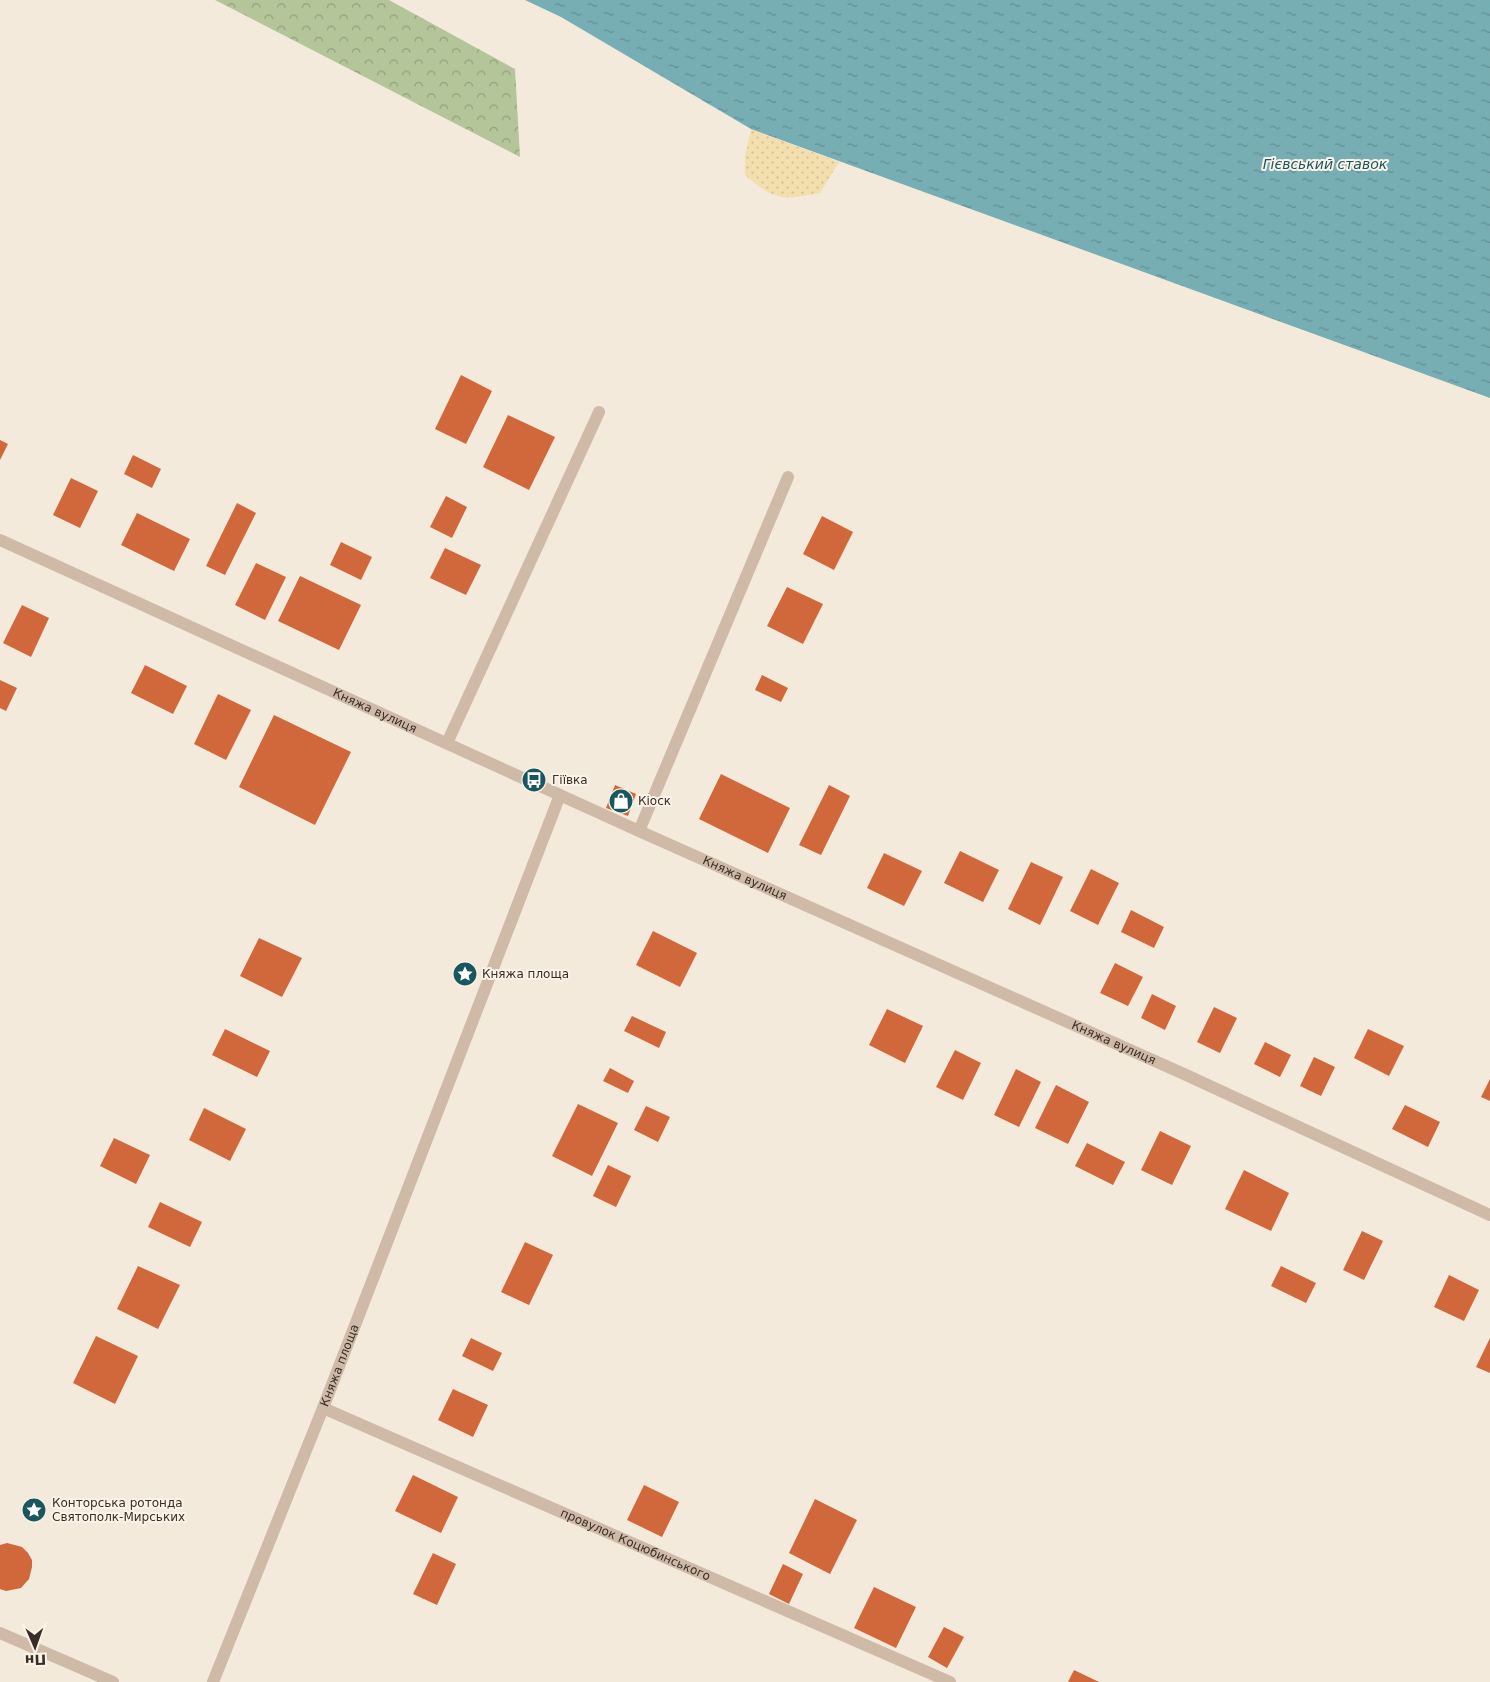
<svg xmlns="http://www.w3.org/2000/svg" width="1490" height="1682" font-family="'DejaVu Sans',sans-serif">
	<defs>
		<pattern id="forest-crowns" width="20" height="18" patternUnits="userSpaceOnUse" patternTransform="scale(1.25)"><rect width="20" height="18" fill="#b4c599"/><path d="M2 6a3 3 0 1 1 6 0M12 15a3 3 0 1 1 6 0" fill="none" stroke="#93a07d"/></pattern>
		<pattern id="sand-dots" width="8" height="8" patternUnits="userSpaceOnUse" patternTransform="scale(1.25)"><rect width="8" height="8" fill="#f3dfae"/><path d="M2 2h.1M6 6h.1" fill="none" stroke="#d1c096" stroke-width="1.8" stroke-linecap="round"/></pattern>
		<pattern id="water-ripples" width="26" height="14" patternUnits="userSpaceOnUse" patternTransform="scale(1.25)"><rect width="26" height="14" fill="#77aeb4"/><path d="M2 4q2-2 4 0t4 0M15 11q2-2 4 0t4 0" fill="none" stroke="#638e92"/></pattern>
	</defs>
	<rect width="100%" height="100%" fill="#f4eadb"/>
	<polygon fill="url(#forest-crowns)" points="215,0 389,0 515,69 520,157"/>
	<path fill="url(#sand-dots)" d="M 751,129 L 839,162 L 820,193 C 782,200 775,201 745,175 L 745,156 Z"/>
	<polygon fill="url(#water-ripples)" points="525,0 1490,0 1490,398 751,129 561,17"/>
	<g fill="#d1683c">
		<polygon points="461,375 492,391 466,444 435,429"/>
		<polygon points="508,415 555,437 529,490 483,467"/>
		<polygon points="0,440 8,444 0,460"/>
		<polygon points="133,455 161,469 152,488 124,474"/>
		<polygon points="71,478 98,491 80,528 53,515"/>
		<polygon points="446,496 467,507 452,538 430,527"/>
		<polygon points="237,503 256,513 225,575 206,566"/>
		<polygon points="137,513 190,539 174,571 121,545"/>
		<polygon points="822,516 853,532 834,570 803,554"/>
		<polygon points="341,542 372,557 361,580 330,565"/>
		<polygon points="445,548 481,565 466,595 430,578"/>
		<polygon points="256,563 286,577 265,620 235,605"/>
		<polygon points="300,576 361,605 339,650 278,621"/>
		<polygon points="787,587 823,604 803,644 767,626"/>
		<polygon points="22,605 49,618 31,657 3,643"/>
		<polygon points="145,665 187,686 173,714 131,693"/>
		<polygon points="762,675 788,688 781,702 755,690"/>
		<polygon points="0,680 17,688 6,711 0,708"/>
		<polygon points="218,694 251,710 226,760 194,744"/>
		<polygon points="274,715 351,752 315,825 239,787"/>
		<polygon points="721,774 790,808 768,853 699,819"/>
		<polygon points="615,785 636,794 628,816 606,808"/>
		<polygon points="829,785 850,796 821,855 799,845"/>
		<polygon points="960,851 999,870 983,902 944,883"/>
		<polygon points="884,853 922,871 904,906 867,888"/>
		<polygon points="1031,862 1063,877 1040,925 1008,909"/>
		<polygon points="1091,869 1119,883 1098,925 1070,911"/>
		<polygon points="1131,910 1164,927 1154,948 1121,932"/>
		<polygon points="653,931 697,953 680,987 636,965"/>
		<polygon points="259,938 302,958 282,997 240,976"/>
		<polygon points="1115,963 1143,977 1128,1006 1100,993"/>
		<polygon points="1152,994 1176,1006 1165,1030 1141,1018"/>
		<polygon points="1214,1007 1237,1018 1220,1053 1197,1042"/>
		<polygon points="887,1009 923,1026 905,1063 869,1045"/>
		<polygon points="632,1016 666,1032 659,1048 624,1031"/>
		<polygon points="225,1029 270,1051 257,1077 212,1055"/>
		<polygon points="1368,1029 1404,1046 1389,1076 1354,1058"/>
		<polygon points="1265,1042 1291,1055 1280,1077 1254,1064"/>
		<polygon points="955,1050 981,1063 963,1100 936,1087"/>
		<polygon points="1314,1057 1335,1067 1321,1096 1300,1086"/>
		<polygon points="610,1068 634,1081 628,1093 603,1081"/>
		<polygon points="1016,1069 1041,1082 1019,1127 994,1115"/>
		<polygon points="1490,1079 1490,1101 1481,1097"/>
		<polygon points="1056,1085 1089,1102 1068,1144 1035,1128"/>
		<polygon points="578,1104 618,1123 592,1176 552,1156"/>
		<polygon points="1405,1105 1440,1122 1428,1147 1392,1129"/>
		<polygon points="646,1106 670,1117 658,1142 634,1130"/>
		<polygon points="204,1108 246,1129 230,1161 189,1140"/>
		<polygon points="1160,1131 1191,1146 1172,1185 1141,1170"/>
		<polygon points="114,1138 150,1155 136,1184 100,1166"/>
		<polygon points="1087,1143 1125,1162 1113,1185 1075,1166"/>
		<polygon points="608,1165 631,1176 616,1207 593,1196"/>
		<polygon points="1244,1170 1289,1193 1271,1231 1225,1209"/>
		<polygon points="160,1202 202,1222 190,1247 148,1227"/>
		<polygon points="1362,1231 1383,1241 1364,1280 1343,1270"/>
		<polygon points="525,1242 553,1255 529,1305 501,1292"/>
		<polygon points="138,1266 180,1285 158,1329 117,1309"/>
		<polygon points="1281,1266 1316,1283 1306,1303 1271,1286"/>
		<polygon points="1449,1275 1479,1290 1464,1321 1434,1307"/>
		<polygon points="96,1336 138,1356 115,1404 73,1383"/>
		<polygon points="471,1338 502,1353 493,1371 462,1356"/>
		<polygon points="1490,1338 1490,1373 1476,1367"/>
		<polygon points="453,1389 488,1405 473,1437 438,1420"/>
		<polygon points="413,1475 458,1497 441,1533 395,1511"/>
		<polygon points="644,1485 679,1502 662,1537 627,1520"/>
		<polygon points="815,1499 857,1520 830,1574 789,1553"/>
		<polygon points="7,1543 22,1547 28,1553 32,1560 32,1567 29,1579 21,1588 6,1591 0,1589 0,1545"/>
		<polygon points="433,1553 456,1564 437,1605 413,1594"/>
		<polygon points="783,1564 803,1574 789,1604 769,1594"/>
		<polygon points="874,1587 916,1607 896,1648 854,1628"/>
		<polygon points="944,1627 964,1637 947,1668 928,1657"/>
		<polygon points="1074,1670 1099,1682 1068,1682"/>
	</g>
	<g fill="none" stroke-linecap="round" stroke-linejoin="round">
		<g stroke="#cebaa6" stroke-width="12">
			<path id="s1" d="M 0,540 L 639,831 L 1184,1074 L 1490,1215"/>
			<polyline points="447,743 599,412"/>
			<polyline points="639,831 788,477"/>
			<path id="s2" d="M 323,1408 L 950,1682"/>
			<polyline points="0,1633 113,1682"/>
			<path id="s3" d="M 213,1682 L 323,1408 L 560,795"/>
		</g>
	</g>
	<defs>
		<symbol id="bus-disc" viewBox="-11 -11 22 22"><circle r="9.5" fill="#19565f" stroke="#fbf3e8"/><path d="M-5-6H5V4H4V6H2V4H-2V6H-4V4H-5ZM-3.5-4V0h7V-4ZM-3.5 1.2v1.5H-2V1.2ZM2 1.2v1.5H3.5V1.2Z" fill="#fff"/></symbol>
		<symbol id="shop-disc" viewBox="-11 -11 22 22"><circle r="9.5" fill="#19565f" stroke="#fbf3e8"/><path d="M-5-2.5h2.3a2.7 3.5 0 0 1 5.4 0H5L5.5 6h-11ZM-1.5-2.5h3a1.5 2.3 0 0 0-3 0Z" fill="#fff"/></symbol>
		<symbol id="sight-disc" viewBox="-11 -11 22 22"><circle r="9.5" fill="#19565f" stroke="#fbf3e8"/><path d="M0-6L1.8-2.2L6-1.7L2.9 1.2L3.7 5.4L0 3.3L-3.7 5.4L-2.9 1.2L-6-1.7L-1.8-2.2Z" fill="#fff"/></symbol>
	</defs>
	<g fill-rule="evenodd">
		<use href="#bus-disc" x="520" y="766" width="28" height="28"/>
		<use href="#shop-disc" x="607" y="787" width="28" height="28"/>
		<use href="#sight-disc" x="451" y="960" width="28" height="28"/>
		<use href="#sight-disc" x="20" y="1496" width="28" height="28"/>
	</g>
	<g text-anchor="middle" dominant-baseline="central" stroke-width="4" stroke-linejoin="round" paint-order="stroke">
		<g font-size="12" fill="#392e27" stroke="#fbf3e8">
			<text stroke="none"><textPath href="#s1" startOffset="412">Княжа вулиця</textPath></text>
			<text stroke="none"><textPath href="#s1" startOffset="818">Княжа вулиця</textPath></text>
			<text stroke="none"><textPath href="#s1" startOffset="1222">Княжа вулиця</textPath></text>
			<text stroke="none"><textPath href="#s3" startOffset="341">Княжа площа</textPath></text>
			<text stroke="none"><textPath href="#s2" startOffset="341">провулок Коцюбинського</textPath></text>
		</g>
		<g font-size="12" fill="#392e27" stroke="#fbf3e8" text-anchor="start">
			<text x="552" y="780">Гіївка</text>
			<text x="638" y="801">Кіоск</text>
			<text x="482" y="974">Княжа площа</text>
			<text x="52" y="1503">Конторська ротонда<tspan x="52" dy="14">Святополк-Мирських</tspan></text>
		</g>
		<g font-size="14" font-style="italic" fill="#19565f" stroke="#fbf3e8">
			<text x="1325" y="164">Гієвський ставок</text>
		</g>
	</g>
	<g transform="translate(35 1647) rotate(178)" stroke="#fbf3e8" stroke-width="4" paint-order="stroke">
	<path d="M0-4L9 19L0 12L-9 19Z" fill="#392e27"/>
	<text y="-8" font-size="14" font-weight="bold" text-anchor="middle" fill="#392e27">Пн</text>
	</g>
</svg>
